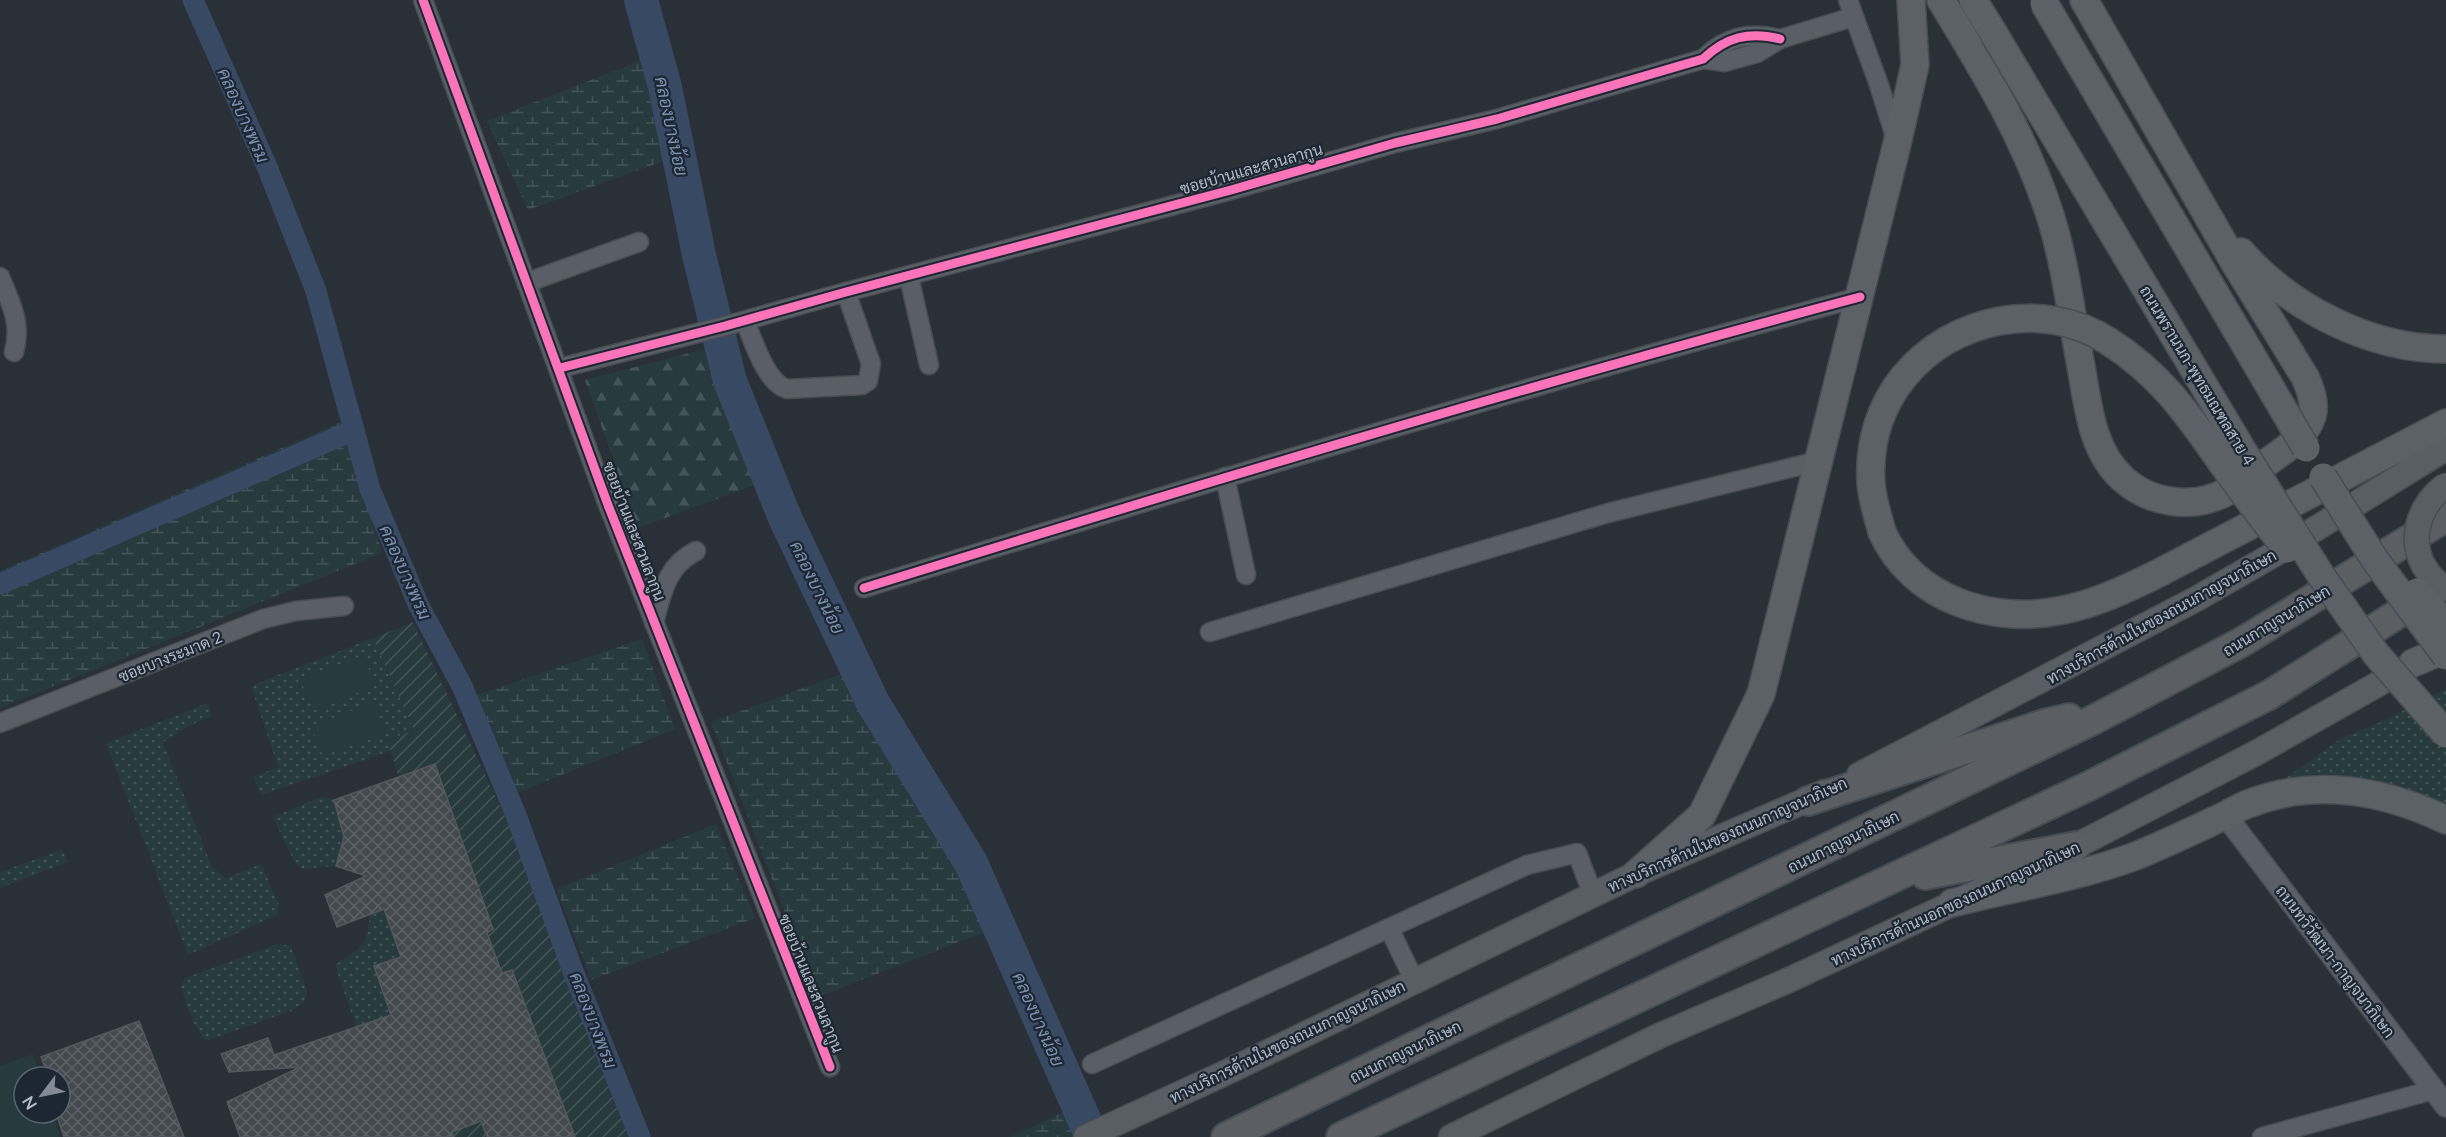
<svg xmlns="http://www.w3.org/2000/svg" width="2446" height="1137" font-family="Lato,Sarabun,sans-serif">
	<defs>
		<pattern id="grass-dots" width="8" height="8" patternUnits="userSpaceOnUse" patternTransform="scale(1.5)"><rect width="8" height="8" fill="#273a3e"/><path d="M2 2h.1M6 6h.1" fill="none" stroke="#445559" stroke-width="1.8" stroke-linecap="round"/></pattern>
		<pattern id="forest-firs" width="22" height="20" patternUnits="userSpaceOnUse" patternTransform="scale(1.5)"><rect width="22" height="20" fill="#273a3e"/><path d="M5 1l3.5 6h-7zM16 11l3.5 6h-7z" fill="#445559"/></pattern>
		<pattern id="wetland-marsh" width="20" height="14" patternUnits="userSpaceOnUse" patternTransform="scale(1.5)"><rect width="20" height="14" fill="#273a3e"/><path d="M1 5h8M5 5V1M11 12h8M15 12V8" fill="none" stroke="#445559"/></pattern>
		<pattern id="garden-furrows" width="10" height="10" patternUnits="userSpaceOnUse" patternTransform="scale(1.5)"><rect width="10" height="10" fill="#273a3e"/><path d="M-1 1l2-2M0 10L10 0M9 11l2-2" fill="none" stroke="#445559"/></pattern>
		<pattern id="building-cross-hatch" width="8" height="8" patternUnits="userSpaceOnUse" patternTransform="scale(1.5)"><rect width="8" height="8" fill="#444950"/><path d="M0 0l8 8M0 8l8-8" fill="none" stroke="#5d6168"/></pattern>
	</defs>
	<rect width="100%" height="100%" fill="#2a3038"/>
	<g fill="url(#grass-dots)">
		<polygon points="373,638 414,730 388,740 391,751 262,795 253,777 278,767 251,686"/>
		<polygon points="2446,689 2446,804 2373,785 2286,778 2342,738 2381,722"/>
		<polygon points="208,703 212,716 191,725 163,742 212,867 226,878 261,864 279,904 277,915 188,955 106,743"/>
		<polygon points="323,796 334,800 344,837 336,866 301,869 293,859 273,817"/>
		<polygon points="62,850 68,862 0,888 0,872"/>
		<path d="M 384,909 L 401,957 L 374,966 L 391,1015 L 356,1027 L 335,965 C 361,948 367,947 370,915 Z"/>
		<path d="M 278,944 L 291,946 L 307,991 L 304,1002 L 291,1011 L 206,1041 C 192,1025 187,1006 181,986 L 185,978 Z"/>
	</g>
	<polygon fill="url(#forest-firs)" points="705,349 738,435 763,482 638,528 585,380"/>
	<g fill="url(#wetland-marsh)">
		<polygon points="647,58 657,87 669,159 528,210 487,121"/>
		<polygon points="343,421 382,553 0,708 0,571"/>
		<polygon points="642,639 675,729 517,793 474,696"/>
		<polygon points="849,671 966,870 992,929 818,997 711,722"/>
		<polygon points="716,824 755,918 591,980 557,889"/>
		<polygon points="1072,1108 1084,1137 1010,1137"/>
	</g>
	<polygon fill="url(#garden-furrows)" points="413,622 518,844 629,1137 389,1137 493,1098 388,741 414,730 373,638"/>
	<g fill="#273a3e">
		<polygon points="364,655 375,686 313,710 300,679"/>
		<polygon points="374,702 386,733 323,756 311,726"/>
		<polygon points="33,1054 40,1077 24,1077 24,1113 52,1113 60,1137 0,1137 0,1066"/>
	</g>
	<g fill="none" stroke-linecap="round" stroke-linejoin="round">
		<g stroke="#384963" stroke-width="21">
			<polyline points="193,0 268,169 316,291 370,489 419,606 462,686 516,815 573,971 640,1137"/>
			<polyline points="0,584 354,430"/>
		</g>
		<polyline stroke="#384963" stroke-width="34" points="641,0 665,87 699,255 730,381 785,518 873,703 971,863 1087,1126"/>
	</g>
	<g fill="url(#building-cross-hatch)" stroke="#52575f" stroke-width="1.5">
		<polygon points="435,764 493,929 487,933 502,973 512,970 575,1137 487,1137 481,1121 452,1132 454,1137 240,1137 227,1102 300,1067 229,1072 221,1054 268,1038 274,1055 391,1015 374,966 401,957 384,909 337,927 325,895 366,876 336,866 344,837 334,800"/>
		<polygon points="139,1021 184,1137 64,1137 56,1113 60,1113 60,1077 49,1077 41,1057"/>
	</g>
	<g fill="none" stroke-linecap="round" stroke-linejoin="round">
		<defs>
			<g id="minor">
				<polyline points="423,0 608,505 830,1067"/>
				<polyline points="1848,0 1879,85 1896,139"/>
				<polyline points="1703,59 1725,62 1757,53 1780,39 1853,17"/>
				<path d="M 0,277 C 11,304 22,323 14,352"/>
				<polyline points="909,277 929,365"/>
				<polyline points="528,282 639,242"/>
				<path d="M 745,321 C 753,340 766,383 787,389 L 862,385 L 868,381 L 871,364 L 846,292"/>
				<path d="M 560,368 L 725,326 L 846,292 L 1231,190 L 1395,143 L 1497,119 L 1703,59 C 1726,37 1749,31 1780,39"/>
				<polyline points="1225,477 1246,575"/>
				<path d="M 864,588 C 1194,486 1525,386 1860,297"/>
				<path d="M 654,623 C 662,593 666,566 696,551"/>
				<polyline points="1210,632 1608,513 1818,461"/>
				<polyline points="0,723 263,619 296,611 344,606"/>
				<polyline points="1389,928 1414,980"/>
				<polyline points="1092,1064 1527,865 1577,853 1593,895"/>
				<polyline points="2262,1137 2433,1090"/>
			</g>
			<polyline id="tertiary" points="2226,816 2446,1106"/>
			<g id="secondary">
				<polyline points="1859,775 2196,599 2278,552 2446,448"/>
				<polyline points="1086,1137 1223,1074 1636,874 1825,792"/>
				<polyline points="1451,1137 1661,1035 1789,980 2076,846 2256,753 2410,666"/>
			</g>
			<g id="primary">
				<path d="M 1941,0 C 1983,69 2025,137 2050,215 C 2065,262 2071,312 2080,361 C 2088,402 2090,449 2123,479 C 2151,504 2195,510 2228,491 C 2243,482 2256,471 2269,461 C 2286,449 2306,436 2312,416 C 2316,403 2310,388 2305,377 L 2236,265 L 2084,0"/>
				<polyline points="1973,0 1994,34"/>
				<path d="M 2241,252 C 2290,308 2370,349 2446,349"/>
				<path d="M 1882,532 C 1913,600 1993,625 2063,610 C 2094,604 2124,590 2153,576 L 2446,423"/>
				<polyline points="2413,663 2446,649"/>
				<polyline points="1636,874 1702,815 1761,694 1897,144 1915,65 1911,0"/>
				<path d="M 1952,903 C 2012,888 2075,878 2133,857 C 2163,845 2194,830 2224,816 C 2232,812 2240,807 2248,804 C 2314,778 2383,790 2446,820"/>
			</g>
			<g id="trunk">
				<polyline points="1808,801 2047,723 2069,718"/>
				<polyline points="1925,875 2076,846"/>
				<polyline points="1226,1137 2093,720 2242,642 2446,517"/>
				<polyline points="1341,1137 2089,786 2269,695 2431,593"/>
			</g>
		</defs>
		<use href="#minor" stroke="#484c53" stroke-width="21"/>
		<use href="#tertiary" stroke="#484c53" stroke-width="24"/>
		<use href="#secondary" stroke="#484c53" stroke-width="27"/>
		<use href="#primary" stroke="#484c55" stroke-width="30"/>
		<use href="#trunk" stroke="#474c53" stroke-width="32"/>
		<use href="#minor" stroke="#5a5e66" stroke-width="18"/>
		<use href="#tertiary" stroke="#5a5e66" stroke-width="21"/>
		<use href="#secondary" stroke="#595d64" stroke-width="24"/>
		<use href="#primary" stroke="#5c6168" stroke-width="27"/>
		<use href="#trunk" stroke="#5b5f64" stroke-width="28"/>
		<defs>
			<path id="secondary-bridge" d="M 2446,485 C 2409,512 2405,562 2446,589"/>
			<g id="primary-bridge">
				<polyline points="2044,3 2306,448"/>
				<polyline points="1994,34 2244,453 2320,574 2376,654 2446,734"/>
				<polyline points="2323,477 2375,560 2446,656"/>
				<path d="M 1882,532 C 1878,516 1872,500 1871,483 C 1866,401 1920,337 1999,321 C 2036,314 2076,320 2108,341 C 2161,374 2189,416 2224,466 C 2244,494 2265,522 2287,549"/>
				<polyline points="2417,592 2446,624"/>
			</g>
		</defs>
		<use href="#secondary-bridge" stroke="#484c53" stroke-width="27" stroke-linecap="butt"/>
		<use href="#primary-bridge" stroke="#484c55" stroke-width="30" stroke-linecap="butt"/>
		<use href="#secondary-bridge" stroke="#595d64" stroke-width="24"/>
		<use href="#primary-bridge" stroke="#5c6168" stroke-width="27"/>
		<defs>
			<g id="cycleway">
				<polyline points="423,0 608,505 830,1067"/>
				<path d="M 560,368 L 725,326 L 846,292 L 1231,190 L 1395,143 L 1497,119 L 1703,59 C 1726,37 1749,31 1780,39"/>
				<path d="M 864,588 C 1194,486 1525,386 1860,297"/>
			</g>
		</defs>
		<use href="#cycleway" stroke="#1d2633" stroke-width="13"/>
		<use href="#cycleway" stroke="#fb73b8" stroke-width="9"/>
	</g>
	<g text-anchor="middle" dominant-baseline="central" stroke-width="4.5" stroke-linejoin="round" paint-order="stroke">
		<g font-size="16" fill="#b4bcc9" stroke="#1d2633">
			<text transform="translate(1251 168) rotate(-16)">ซอยบ้านและสวนลากูน</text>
			<text transform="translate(2198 375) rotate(59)">ถนนพรานนก-พุทธมณฑลสาย 4</text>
			<text transform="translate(635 531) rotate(69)">ซอยบ้านและสวนลากูน</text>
			<text transform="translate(2161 616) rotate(-29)">ทางบริการด้านในของถนนกาญจนาภิเษก</text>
			<text transform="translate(2276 620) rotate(-31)">ถนนกาญจนาภิเษก</text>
			<text transform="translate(170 656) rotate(-22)">ซอยบางระมาด 2</text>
			<text transform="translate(1727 834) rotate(-24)">ทางบริการด้านในของถนนกาญจนาภิเษก</text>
			<text transform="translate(1843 841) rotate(-26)">ถนนกาญจนาภิเษก</text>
			<text transform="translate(1955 903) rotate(-25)">ทางบริการด้านนอกของถนนกาญจนาภิเษก</text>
			<text transform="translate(2336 961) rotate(53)">ถนนทวีวัฒนา-กาญจนาภิเษก</text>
			<text transform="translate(812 983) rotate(68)">ซอยบ้านและสวนลากูน</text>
			<text transform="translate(1287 1041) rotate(-26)">ทางบริการด้านในของถนนกาญจนาภิเษก</text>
			<text transform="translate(1405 1051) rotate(-26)">ถนนกาญจนาภิเษก</text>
		</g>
		<g font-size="18" font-style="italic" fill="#7c92b1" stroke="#1d2633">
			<text transform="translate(244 115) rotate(66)">คลองบางพรม</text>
			<text transform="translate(672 126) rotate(78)">คลองบางน้อย</text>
			<text transform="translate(406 572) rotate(66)">คลองบางพรม</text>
			<text transform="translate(818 587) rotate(64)">คลองบางน้อย</text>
			<text transform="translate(1039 1019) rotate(66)">คลองบางน้อย</text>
			<text transform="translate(594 1020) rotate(69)">คลองบางพรม</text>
		</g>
	</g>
	<g transform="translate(42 1095) rotate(238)"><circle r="28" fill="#1d2633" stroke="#59626f" stroke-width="1.5"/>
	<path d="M0-4.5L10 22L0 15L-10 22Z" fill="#848b96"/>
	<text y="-9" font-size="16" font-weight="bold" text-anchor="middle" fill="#b4bcc9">N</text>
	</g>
</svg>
